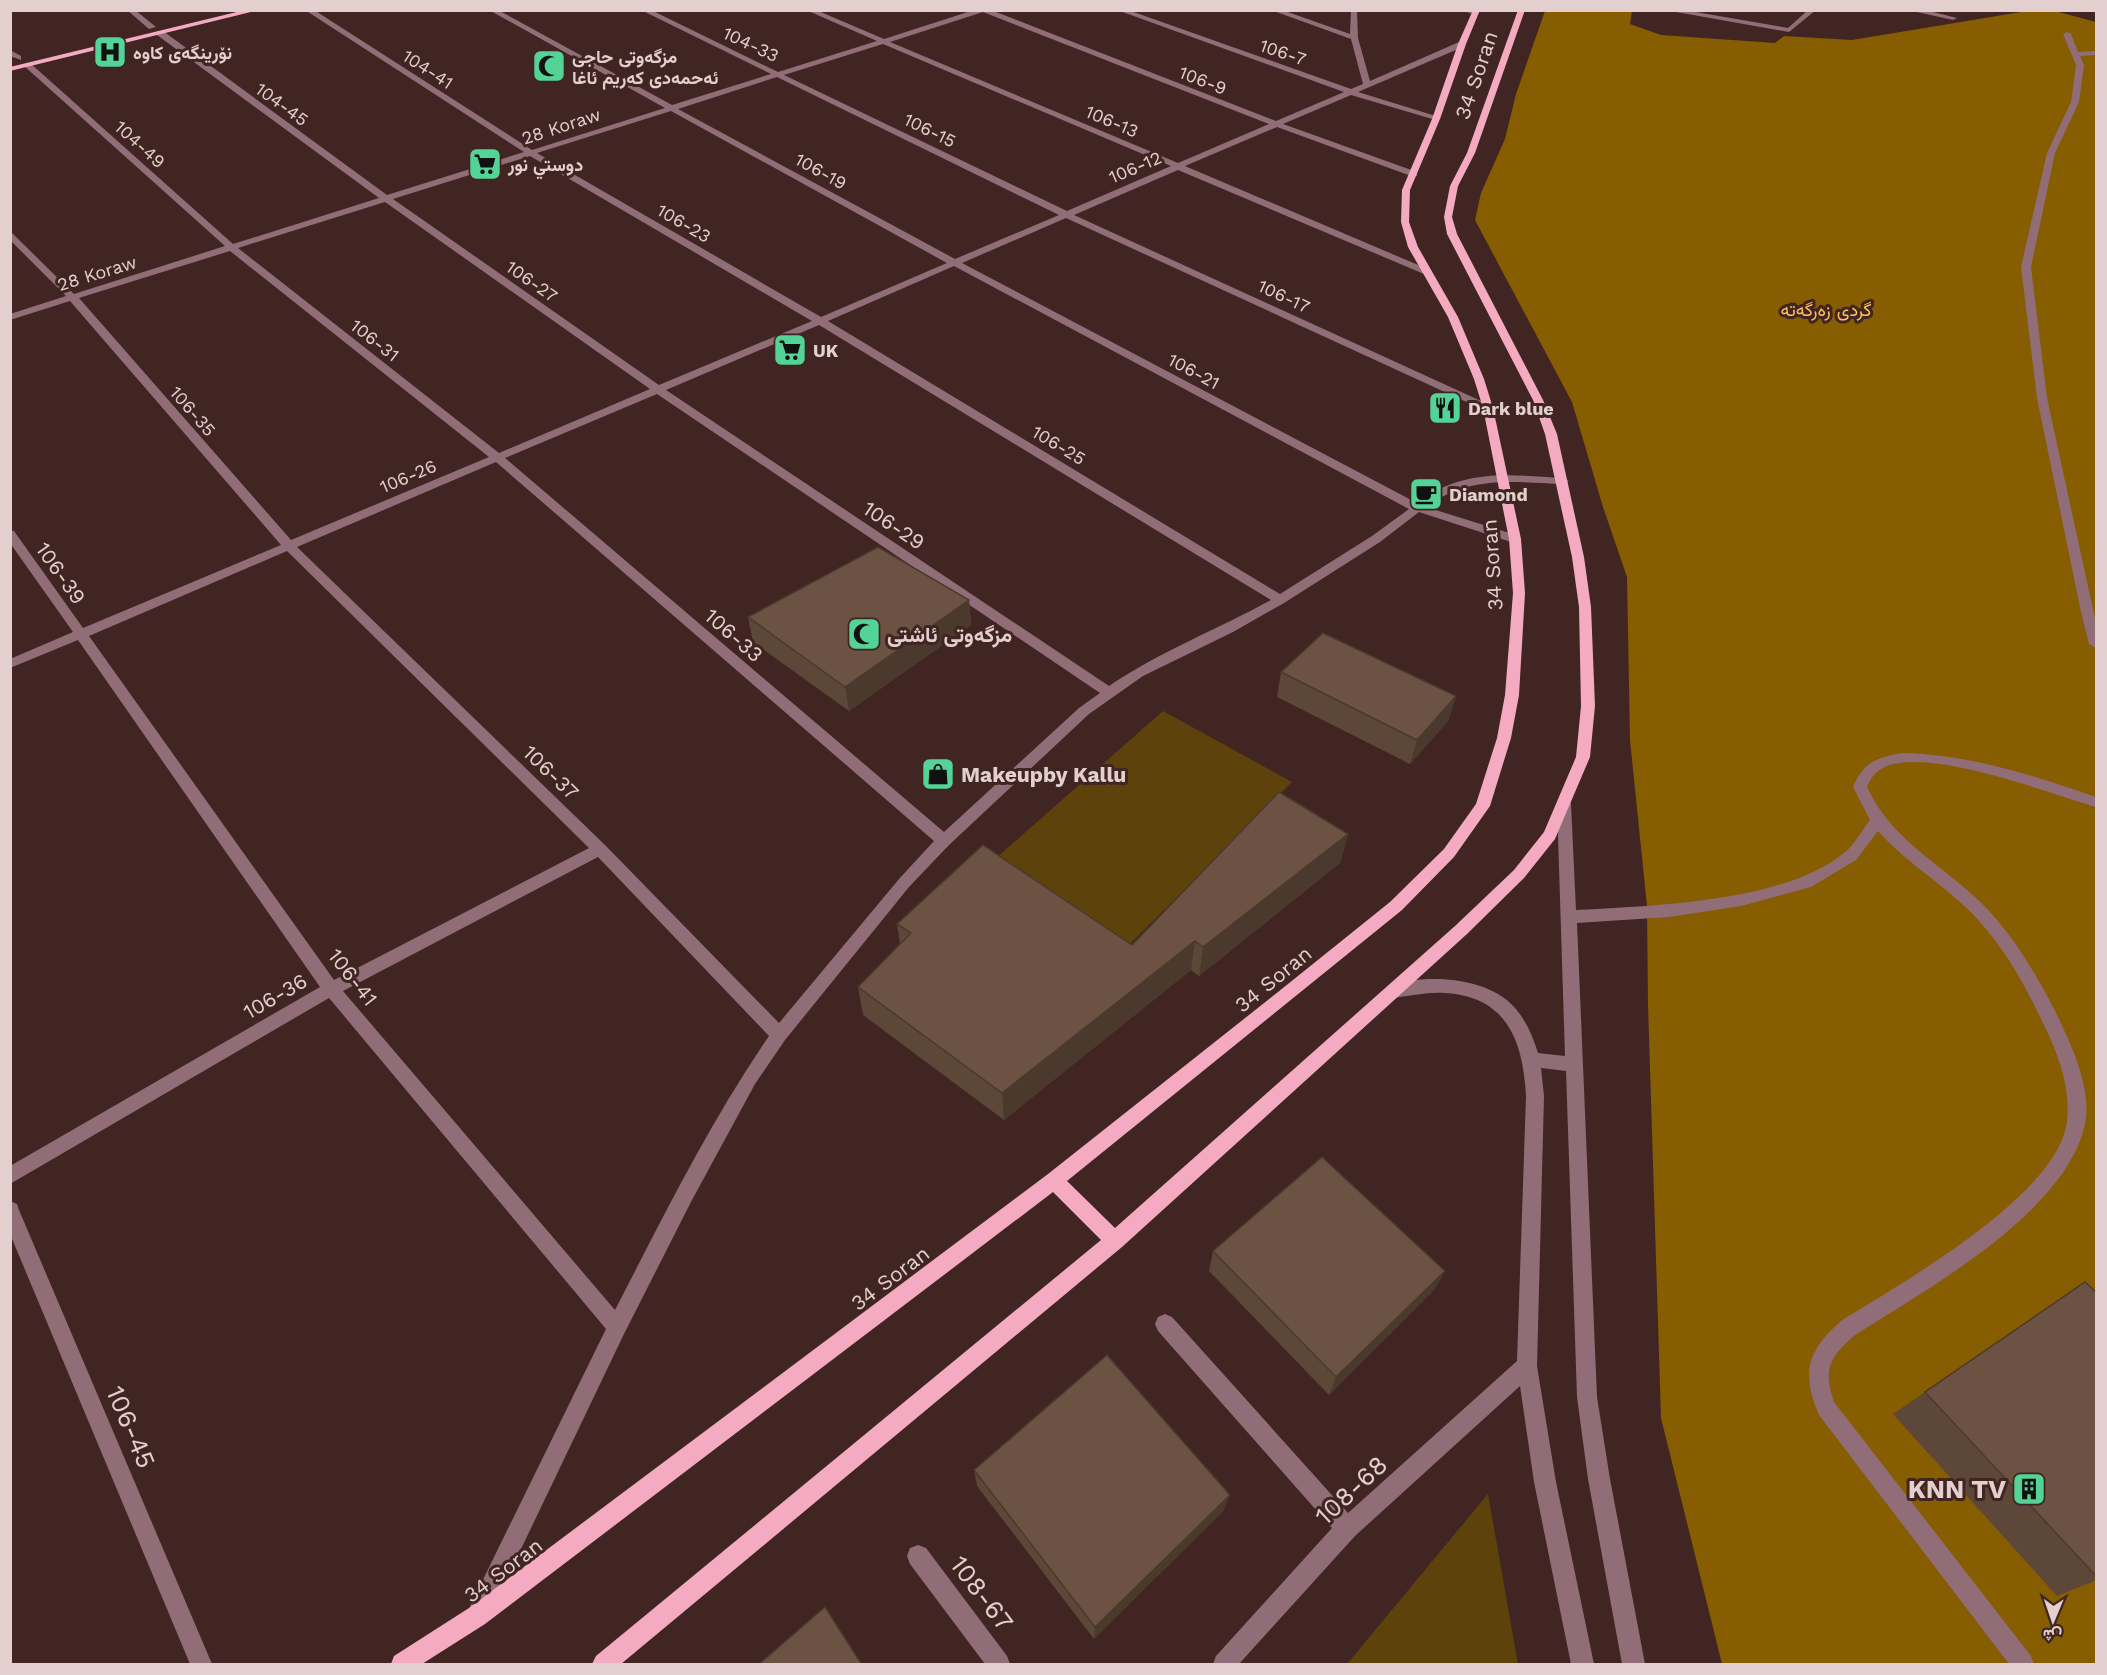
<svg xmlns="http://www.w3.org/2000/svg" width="2107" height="1675" font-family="'Work Sans',Vazirmatn,sans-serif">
	<rect width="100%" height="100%" fill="#402522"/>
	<g fill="#5d420c">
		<polygon points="1163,711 1292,782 1120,954 987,866"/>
		<polygon points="1488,1494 1518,1664 1347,1664"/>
	</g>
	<polygon fill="#865d00" points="1545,11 1632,11 1630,24 1661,35 1775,43 1784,36 1852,40 2027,11 2055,11 2096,22 2096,1664 1722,1664 1661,1418 1648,1005 1647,906 1630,740 1627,577 1603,507 1572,402 1475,220 1481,193 1505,139 1516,94"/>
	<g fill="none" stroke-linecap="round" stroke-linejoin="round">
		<g fill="#906d77" fill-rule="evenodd">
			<polygon points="127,10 135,10 156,27 149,29"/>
			<path d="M 305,10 L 314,10 L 532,150 L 665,108 L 489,10 L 498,10 L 672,105 L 771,74 L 641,10 L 651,10 L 778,72 L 877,41 L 806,10 L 816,10 L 884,39 L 974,10 L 991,10 L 1276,121 L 1344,92 L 1117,10 L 1128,10 L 1351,89 L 1363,84 L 1351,39 L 1271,10 L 1282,10 L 1350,34 L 1351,10 L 1357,10 L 1358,38 L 1370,81 L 1459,42 L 1465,42 L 1465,46 L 1358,92 L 1439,117 L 1439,121 L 1351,95 L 1283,124 L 1417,172 L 1417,176 L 1411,176 L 1277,127 L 1185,166 L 1430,270 L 1430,274 L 1424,274 L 1178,170 L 1074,215 L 1492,406 L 1492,410 L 1484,410 L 1066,218 L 962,263 L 1417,503 C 1464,468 1508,475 1563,478 L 1569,481 L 1563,484 C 1513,482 1469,475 1426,507 L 1519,536 L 1521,539 L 1519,542 L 1511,542 L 1419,512 L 1380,542 L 1284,603 L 1233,632 L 1143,676 L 1089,714 L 949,845 L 909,887 L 785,1040 L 755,1084 L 692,1200 L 624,1334 L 487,1620 L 479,1623 L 471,1620 L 468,1612 L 471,1604 L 606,1329 L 329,998 L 10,1184 L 10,1166 L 320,987 L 78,640 L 10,668 L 10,659 L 73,632 L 10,543 L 10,530 L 14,531 L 83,628 L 281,545 L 70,301 L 10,320 L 10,314 L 66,296 L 10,240 L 10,231 L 74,294 L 225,246 L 23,65 L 30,63 L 233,244 L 379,198 L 157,35 L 157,31 L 163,31 L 387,195 L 524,152 ZM 983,12 L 1269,124 L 1178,163 L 890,42 ZM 883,44 L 1171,166 L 1067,211 L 784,75 ZM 777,77 L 1059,215 L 955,259 L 678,109 ZM 671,111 L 947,263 L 821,317 L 537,153 ZM 530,156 L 812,321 L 659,385 L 393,199 ZM 385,202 L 650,389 L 499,453 L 238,248 ZM 230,251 L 489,457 L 291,540 L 79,298 ZM 954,266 L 1409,509 L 1372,536 L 1280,594 L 828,321 ZM 819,325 L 1271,600 C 1218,629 1159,652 1109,686 L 666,390 ZM 657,394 L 1100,693 L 1079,708 L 944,832 L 505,458 ZM 496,462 L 934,841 L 899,879 L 779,1023 L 605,845 L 297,547 ZM 287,551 L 589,848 L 334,980 L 89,636 ZM 598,857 L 769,1036 C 710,1122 663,1217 615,1310 L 343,991 Z"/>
			<polygon points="1460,10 1474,10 1479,13 1476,15"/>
			<polygon points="1665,10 1684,10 1788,28 1808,10 1816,10 1789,32"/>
			<polygon points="1908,10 1925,10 1957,18 1953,20"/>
			<polygon points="2067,32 2071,34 2078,52 2096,51 2096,55 2080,56 2084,65 2079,102 2055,153 2031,267 2047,398 2096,623 2096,648 2089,644 2081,612 2037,398 2021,267 2047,153 2071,102 2076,65 2063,34"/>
			<polygon points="10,50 21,56 21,60 10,56"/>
			<path d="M 1901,753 C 1968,754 2033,775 2096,797 L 2096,807 C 2051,794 1922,744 1881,769 C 1874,773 1870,780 1867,787 C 1894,845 1949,867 1990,912 C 2019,944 2040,981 2059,1019 C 2073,1049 2092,1090 2085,1124 C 2066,1213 1927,1289 1855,1335 C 1829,1358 1823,1368 1834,1402 L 2031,1656 L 2034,1664 L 2009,1664 L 1819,1415 C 1801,1373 1807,1351 1841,1321 C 1901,1283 2059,1195 2067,1121 C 2071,1086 2057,1051 2042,1021 C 2025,985 2006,951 1979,921 C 1949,887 1908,865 1878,831 L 1856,860 L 1811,887 L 1741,906 L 1669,917 L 1577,923 L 1597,1397 L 1610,1479 L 1645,1664 L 1622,1664 L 1588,1479 L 1577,1397 L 1566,1071 L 1541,1068 L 1544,1096 L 1537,1366 L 1556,1482 L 1594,1664 L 1571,1664 L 1534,1482 L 1520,1386 L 1355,1536 L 1239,1664 L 1213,1664 L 1216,1656 L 1332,1528 L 1158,1331 L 1155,1324 L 1158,1317 L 1165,1314 L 1172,1317 L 1348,1513 L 1517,1361 L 1526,1096 C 1523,1041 1507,996 1444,993 C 1427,992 1410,996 1393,998 L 1387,996 L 1385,991 L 1387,986 C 1422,974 1479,976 1508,1001 C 1524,1015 1532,1034 1538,1053 L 1565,1056 L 1557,804 L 1559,800 L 1569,800 L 1571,804 L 1576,910 C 1651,906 1787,902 1845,852 C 1855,844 1862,830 1870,820 L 1853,787 C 1865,761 1874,759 1901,753 Z"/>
			<polygon points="10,1201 17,1204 19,1210 212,1664 190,1664 10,1234"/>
			<polygon points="918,1545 926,1548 1007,1656 1010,1664 985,1664 910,1564 907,1556 910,1548"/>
		</g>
		<g fill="#f4abc1" fill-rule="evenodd">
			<polygon points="245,10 259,10 10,71 10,67"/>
			<polygon points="1473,10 1480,10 1466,44 1440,119 1410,190 1409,222 1418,247 1458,317 1484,379 1493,408 1521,539 1525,593 1519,695 1511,738 1490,806 1454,857 1402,910 1067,1181 1115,1228 1455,926 1514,870 1544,832 1576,757 1581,706 1579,607 1572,557 1545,434 1533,400 1447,234 1444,217 1450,186 1467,153 1518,10 1525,10 1475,153 1458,186 1452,217 1457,234 1543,400 1557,434 1584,557 1591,607 1595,706 1590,757 1555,839 1524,878 1467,934 1122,1247 621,1664 592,1664 596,1656 1101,1240 1053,1192 485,1624 422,1664 391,1664 394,1656 469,1608 1048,1174 1278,992 1390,902 1444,849 1476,804 1497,738 1505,695 1513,593 1509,539 1483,408 1474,379 1448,317 1408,247 1401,222 1402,190 1432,119 1458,44"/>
		</g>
	</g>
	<g fill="#5d4739">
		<polygon points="969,600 971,625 849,711 753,642 748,617"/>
		<polygon points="1281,672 1456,696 1448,721 1410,764 1277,697"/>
		<polygon points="1348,834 1340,863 1199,976 1191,970 1004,1120 863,1015 858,987 900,944 897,924 1132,945"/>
		<polygon points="1213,1251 1434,1290 1329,1395 1209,1271"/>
		<polygon points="2097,1293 2097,1580 2057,1596 1893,1414 1925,1392"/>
		<polygon points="974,1470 1224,1510 1094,1639 977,1486"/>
	</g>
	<g fill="#4c392e">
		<polygon points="969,600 971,625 849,711 845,687"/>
		<polygon points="1456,696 1448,721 1410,764 1417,740"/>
		<polygon points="1348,834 1340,863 1199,976 1203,947"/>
		<polygon points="1195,941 1191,970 1004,1120 1002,1093"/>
		<polygon points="1445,1271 1434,1290 1329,1395 1336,1377"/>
		<polygon points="1230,1495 1224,1510 1094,1639 1095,1627"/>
	</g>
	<g fill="#6c5242" stroke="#4c392e" stroke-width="1.5">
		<polygon points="878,547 969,600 845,687 748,617"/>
		<polygon points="1323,633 1456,696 1417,740 1281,672"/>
		<polygon points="1279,792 1348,834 1203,947 1195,941 1002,1093 858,987 911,933 897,924 983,845 1132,945"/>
		<polygon points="1322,1157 1445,1271 1336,1377 1213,1251"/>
		<polygon points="2085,1282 2097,1293 2097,1577 1925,1392"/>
		<polygon points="1107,1355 1230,1495 1095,1627 974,1470"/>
		<polygon points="825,1607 862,1665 758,1665"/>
	</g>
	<defs>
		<symbol id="hospital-square" viewBox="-11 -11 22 22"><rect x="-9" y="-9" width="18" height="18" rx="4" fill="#54d396" stroke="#402522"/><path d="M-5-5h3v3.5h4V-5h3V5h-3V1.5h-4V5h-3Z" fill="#111"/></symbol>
		<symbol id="mosque-square" viewBox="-11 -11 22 22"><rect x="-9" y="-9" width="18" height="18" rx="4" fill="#54d396" stroke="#402522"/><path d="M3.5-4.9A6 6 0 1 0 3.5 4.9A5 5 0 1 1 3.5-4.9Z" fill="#111"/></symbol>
		<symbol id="supermarket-square" viewBox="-11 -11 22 22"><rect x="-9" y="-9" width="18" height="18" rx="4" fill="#54d396" stroke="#402522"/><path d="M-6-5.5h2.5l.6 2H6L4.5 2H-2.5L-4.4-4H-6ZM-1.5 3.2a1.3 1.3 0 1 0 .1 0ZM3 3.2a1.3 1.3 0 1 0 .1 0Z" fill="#111"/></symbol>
		<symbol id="restaurant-square" viewBox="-11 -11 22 22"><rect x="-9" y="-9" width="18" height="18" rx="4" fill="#54d396" stroke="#402522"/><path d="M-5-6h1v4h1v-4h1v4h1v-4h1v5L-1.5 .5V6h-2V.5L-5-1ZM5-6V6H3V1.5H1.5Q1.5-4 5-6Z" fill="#111"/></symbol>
		<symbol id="cafe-square" viewBox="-11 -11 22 22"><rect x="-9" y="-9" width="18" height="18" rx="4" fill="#54d396" stroke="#402522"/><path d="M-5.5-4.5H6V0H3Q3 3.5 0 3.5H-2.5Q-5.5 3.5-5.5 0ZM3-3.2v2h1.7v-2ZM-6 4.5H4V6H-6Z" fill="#111"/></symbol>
		<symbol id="shop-square" viewBox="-11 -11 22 22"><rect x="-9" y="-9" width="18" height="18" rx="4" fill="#54d396" stroke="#402522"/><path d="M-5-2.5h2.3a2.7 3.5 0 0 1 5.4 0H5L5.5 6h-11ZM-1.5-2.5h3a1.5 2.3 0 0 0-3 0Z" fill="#111"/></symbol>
		<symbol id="building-square" viewBox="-11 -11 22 22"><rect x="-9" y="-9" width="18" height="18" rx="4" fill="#54d396" stroke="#402522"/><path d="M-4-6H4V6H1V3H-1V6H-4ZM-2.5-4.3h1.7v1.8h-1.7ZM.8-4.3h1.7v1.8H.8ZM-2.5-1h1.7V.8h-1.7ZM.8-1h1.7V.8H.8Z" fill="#111"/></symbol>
	</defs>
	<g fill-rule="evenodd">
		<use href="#hospital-square" x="91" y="33" width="38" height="38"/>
		<use href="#mosque-square" x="530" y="47" width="38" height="38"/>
		<use href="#supermarket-square" x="466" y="145" width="38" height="38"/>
		<use href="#supermarket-square" x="771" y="331" width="38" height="38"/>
		<use href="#restaurant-square" x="1426" y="389" width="38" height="38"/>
		<use href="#cafe-square" x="1407" y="475" width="38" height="38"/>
		<use href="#mosque-square" x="845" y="615" width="38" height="38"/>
		<use href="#shop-square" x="919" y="755" width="38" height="38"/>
		<use href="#building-square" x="2010" y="1470" width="38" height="38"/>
	</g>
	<g text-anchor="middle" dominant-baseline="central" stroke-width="6" stroke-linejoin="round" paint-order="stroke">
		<g font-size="18" fill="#e3d0ce" stroke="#402522">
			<text transform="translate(751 44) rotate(25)">104-33</text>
			<text transform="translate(1283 52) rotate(19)">106-7</text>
			<text transform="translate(428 69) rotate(33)">104-41</text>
			<text transform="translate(1203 80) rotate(21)">106-9</text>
			<text transform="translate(282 104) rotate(36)">104-45</text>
			<text transform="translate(1112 121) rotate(23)">106-13</text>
			<text transform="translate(561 126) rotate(-18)">28 Koraw</text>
			<text transform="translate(930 130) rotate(26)">106-15</text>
			<text transform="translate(140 144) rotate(42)">104-49</text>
			<text transform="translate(1135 167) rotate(-23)">106-12</text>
			<text transform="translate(821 171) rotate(29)">106-19</text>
			<text transform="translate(684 223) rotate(30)">106-23</text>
			<text transform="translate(97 273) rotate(-17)">28 Koraw</text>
			<text transform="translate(532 281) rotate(35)">106-27</text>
			<text transform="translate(1284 296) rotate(25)">106-17</text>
			<text transform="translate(375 340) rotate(38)">106-31</text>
			<text transform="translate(1194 371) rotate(28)">106-21</text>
			<text transform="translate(193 411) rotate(49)">106-35</text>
			<text transform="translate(1059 445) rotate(31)">106-25</text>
			<text transform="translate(408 476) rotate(-23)">106-26</text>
		</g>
		<g font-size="18" font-weight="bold" fill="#e3d0ce" stroke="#402522" text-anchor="start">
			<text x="133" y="52">نۆرینگەی کاوە</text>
			<text x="572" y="56">مزگەوتی حاجی<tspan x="572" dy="21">ئەحمەدی کەریم ئاغا</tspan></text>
			<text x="508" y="164">دوستي نور</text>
			<text x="813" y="350">UK</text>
			<text x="1468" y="408">Dark blue</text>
			<text x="1449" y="494">Diamond</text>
		</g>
		<g font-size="18" fill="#fbc15a" stroke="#402522">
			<text x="1826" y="309">گردی زەرگەتە</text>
		</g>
		<g font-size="21" fill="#e3d0ce" stroke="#402522">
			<text transform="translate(1476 75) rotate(-71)">34 Soran</text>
			<text transform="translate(894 525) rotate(34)">106-29</text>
			<text transform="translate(1492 565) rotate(-94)">34 Soran</text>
			<text transform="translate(61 573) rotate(55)">106-39</text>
			<text transform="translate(734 635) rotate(41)">106-33</text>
			<text transform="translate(551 772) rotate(44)">106-37</text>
			<text transform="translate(353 977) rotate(52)">106-41</text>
			<text transform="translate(1273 979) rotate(-39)">34 Soran</text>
			<text transform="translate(275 996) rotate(-30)">106-36</text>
			<text transform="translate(890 1278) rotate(-37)">34 Soran</text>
			<text transform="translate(503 1570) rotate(-37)">34 Soran</text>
		</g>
		<g font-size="21" font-weight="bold" fill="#e3d0ce" stroke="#402522" text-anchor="start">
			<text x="887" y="634">مزگەوتی ئاشتی</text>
			<text x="961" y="774">Makeupby Kallu</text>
		</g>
		<g font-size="26" fill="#e3d0ce" stroke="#402522">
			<text transform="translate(131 1427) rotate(67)">106-45</text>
			<text transform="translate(1351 1490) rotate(-43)">108-68</text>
			<text transform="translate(982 1593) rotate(53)">108-67</text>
		</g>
		<g font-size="26" font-weight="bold" fill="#e3d0ce" stroke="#402522" text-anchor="end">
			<text x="2006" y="1489">KNN TV</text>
		</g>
	</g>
	<rect width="2107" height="1675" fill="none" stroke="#e3d0ce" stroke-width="24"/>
	<g transform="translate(2053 1621) rotate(182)" stroke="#402522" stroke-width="4.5" paint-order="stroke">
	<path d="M0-4.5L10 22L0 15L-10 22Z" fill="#e3d0ce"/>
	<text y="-9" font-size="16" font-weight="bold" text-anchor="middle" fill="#e3d0ce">ش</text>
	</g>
</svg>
